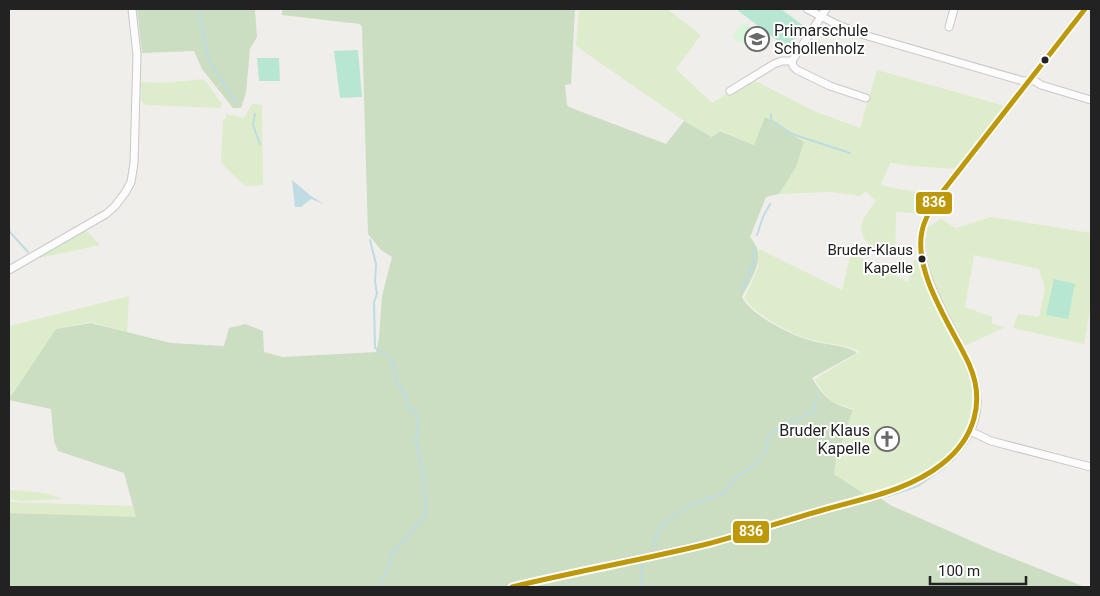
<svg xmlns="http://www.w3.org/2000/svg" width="1100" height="596" font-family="Roboto,sans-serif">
	<rect width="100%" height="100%" fill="#f0eeeb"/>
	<g fill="#ddeccb">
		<path d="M 579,9 L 667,9 L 701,35 L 676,69 L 712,103 L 751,79 L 814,111 L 860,128 L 877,70 L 1005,106 L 956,169 L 913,166 L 890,163 L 881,185 L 893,188 L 936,195 L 924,214 L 896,212 L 895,258 C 862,244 849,232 876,201 L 866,191 L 860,196 L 833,192 L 778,194 L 796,167 L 804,142 L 765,117 L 754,145 L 720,130 L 713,137 L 684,121 L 576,46 Z"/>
		<polygon points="204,79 222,104 220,108 146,105 141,101 141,82 163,83"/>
		<polygon points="252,104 262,105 263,185 245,186 221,163 223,119 226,119 226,114 244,118"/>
		<path d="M 991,217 L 1091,233 L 1091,305 L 1084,344 L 1013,328 L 1018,314 L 1039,317 L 1045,289 L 1039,269 L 974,255 L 965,307 L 992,317 L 992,324 L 1006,327 L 964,346 C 948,310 919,267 928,227 L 941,219 L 956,228 Z"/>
		<polygon points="85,229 100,245 30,260"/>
		<path d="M 759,249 L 842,290 L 851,253 L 908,282 L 914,260 L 919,257 C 928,289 944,319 957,349 C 963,362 972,377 974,391 C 977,417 965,438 947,455 C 926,476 895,490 866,495 L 834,474 L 835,458 L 854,409 C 831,402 827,401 815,379 L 860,352 C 845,343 825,344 808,339 C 793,334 748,311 745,297 L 758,268 Z"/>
		<polygon points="129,296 127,332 91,322 56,329 12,395 9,395 9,326"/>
		<polygon points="9,490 45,493 63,499 22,501 9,499"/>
		<polygon points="9,502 133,506 136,518 12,513 9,513"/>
	</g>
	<g fill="#cbdec1">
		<polygon points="137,9 255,9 257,37 250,49 246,93 241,108 233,108 202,69 194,51 142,53"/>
		<path d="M 282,9 L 575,9 L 571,84 L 565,85 L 567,105 L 569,107 L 666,144 L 684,121 L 712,137 L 720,131 L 754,145 L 765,117 L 804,142 L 796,167 L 779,194 L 766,197 L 750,237 C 753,241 757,246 758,251 C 761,266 748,284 742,297 C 751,316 796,338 816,342 C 830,345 845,345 857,353 L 812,378 C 825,399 831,403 853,410 L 836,458 L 834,474 L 866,495 L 876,495 L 890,505 L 992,550 L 1085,587 L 9,587 L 9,513 L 136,517 L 124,473 L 58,451 L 54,441 L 51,409 L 9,400 L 9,395 L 12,395 L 56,329 L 91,323 L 171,343 L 224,346 L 229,328 L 245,324 L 263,331 L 264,352 L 283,357 L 376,352 L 379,338 L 382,296 L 392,257 L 381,250 L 368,234 L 362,27 L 360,24 L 282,15 Z"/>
	</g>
	<polygon fill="#daf5da" points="742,23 748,24 753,30 753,33 747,36 745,43 739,43 732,36"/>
	<g fill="#b7e6d2">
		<polygon points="736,9 781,9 804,26 787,48"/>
		<polygon points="358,50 362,97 340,98 334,51"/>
		<polygon points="257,58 279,58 280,81 259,81"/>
		<polygon points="1054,279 1075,284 1068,319 1046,315"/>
	</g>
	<polygon fill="#bfdbe3" points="292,180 311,196 324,204 311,199 301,207 295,207"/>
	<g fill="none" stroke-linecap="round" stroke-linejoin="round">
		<g stroke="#bfdbe3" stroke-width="2">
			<polyline points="198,9 209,60 236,103"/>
			<polyline points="255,114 253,125 260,144"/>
			<polyline points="771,114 771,120 792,134 850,153"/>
			<polyline points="9,231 28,252"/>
			<polyline points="757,235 763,217 770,204"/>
			<polyline points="370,240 376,264 375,282 377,294 374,302 375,348 392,358 396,381 406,395 409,406 419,418 416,441 424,477 426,515 391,555 388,570 377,587"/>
			<polyline points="742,290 754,262 753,247"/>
			<polyline points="763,455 768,448 767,439 772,432 814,411 817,394"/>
			<polyline points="952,461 965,446"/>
			<polyline points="888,496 918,486 945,467"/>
			<polyline points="652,548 661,526 688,506 722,494 738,476 756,464 761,457"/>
			<polyline points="641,587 642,566"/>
		</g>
		<defs>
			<g id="minor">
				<polyline points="807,9 838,25 864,35 1023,81 1035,81 1041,85 1091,100"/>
				<polyline points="949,27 954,9"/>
				<polyline points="792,61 793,66 797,70 830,86 866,98"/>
				<polyline points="792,61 826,9"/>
				<polyline points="730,91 774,64 782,61 792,61"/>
				<polyline points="9,270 106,214 115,206 125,193 131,182 134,163 137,55 132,9"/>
				<polyline points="970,431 991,441 1091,467"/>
				<path d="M 512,587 C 570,572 630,562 689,548 C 734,538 779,524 823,510 C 863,499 909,491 942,464 C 975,437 986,407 970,367 C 956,333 919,277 921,242 C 921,226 928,213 936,200 L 1085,9"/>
			</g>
		</defs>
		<use href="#minor" stroke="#c9c8c7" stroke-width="9"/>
		<use href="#minor" stroke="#fdfcfc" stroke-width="7"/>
		<defs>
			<path id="bus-1" d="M 512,587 C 577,571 642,560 707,544 C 746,534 784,521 823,510 C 864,498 908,491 942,464 C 974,439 986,402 969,364 C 952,327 913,273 922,231 C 924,220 930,210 936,200 L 1085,9"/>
		</defs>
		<use href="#bus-1" stroke="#fff" stroke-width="9"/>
		<use href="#bus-1" stroke="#bd990a" stroke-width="5"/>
	</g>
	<defs>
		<symbol id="school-ring" viewBox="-11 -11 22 22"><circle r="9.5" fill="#fff" stroke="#6a6968" stroke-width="1.5"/><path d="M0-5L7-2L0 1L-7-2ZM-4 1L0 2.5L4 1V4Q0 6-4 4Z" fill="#6a6968"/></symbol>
		<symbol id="church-ring" viewBox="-11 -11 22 22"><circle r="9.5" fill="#fff" stroke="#6a6968" stroke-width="1.5"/><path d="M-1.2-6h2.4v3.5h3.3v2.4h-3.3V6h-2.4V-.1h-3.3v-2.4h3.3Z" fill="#6a6968"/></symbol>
	</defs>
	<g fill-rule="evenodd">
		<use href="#school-ring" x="743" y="25" width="28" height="28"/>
		<use href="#church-ring" x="873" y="425" width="28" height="28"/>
	</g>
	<g fill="#222" stroke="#fff" stroke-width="2">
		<circle cx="1045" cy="60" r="4.5"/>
		<circle cx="922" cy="259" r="4.5"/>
	</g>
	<g text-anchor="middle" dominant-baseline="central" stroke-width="4" stroke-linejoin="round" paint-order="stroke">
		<g font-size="15" fill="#222" stroke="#fff" text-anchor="end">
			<text x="913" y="250">Bruder-Klaus<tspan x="913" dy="18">Kapelle</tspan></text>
		</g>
		<g font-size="16" fill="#222" stroke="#fff" text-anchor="start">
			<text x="774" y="30">Primarschule<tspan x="774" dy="18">Schollenholz</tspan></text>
			<text x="870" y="430" text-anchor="end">Bruder Klaus<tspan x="870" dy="18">Kapelle</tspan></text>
		</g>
	</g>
	<g stroke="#fff" stroke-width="2">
		<rect x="915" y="191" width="38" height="24" rx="5" fill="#bd990a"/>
		<rect x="732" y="520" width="38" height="24" rx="5" fill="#bd990a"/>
	</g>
	<g font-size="14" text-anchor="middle" font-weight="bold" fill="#fff">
		<text x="934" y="207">836</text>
		<text x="751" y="536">836</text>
	</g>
	<rect width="1100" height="596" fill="none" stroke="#222222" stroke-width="20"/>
	<path d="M930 576v8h96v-8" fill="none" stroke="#222222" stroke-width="2.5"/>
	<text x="938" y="576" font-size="15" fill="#222222" stroke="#ffffff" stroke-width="4" paint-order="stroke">100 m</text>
</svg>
